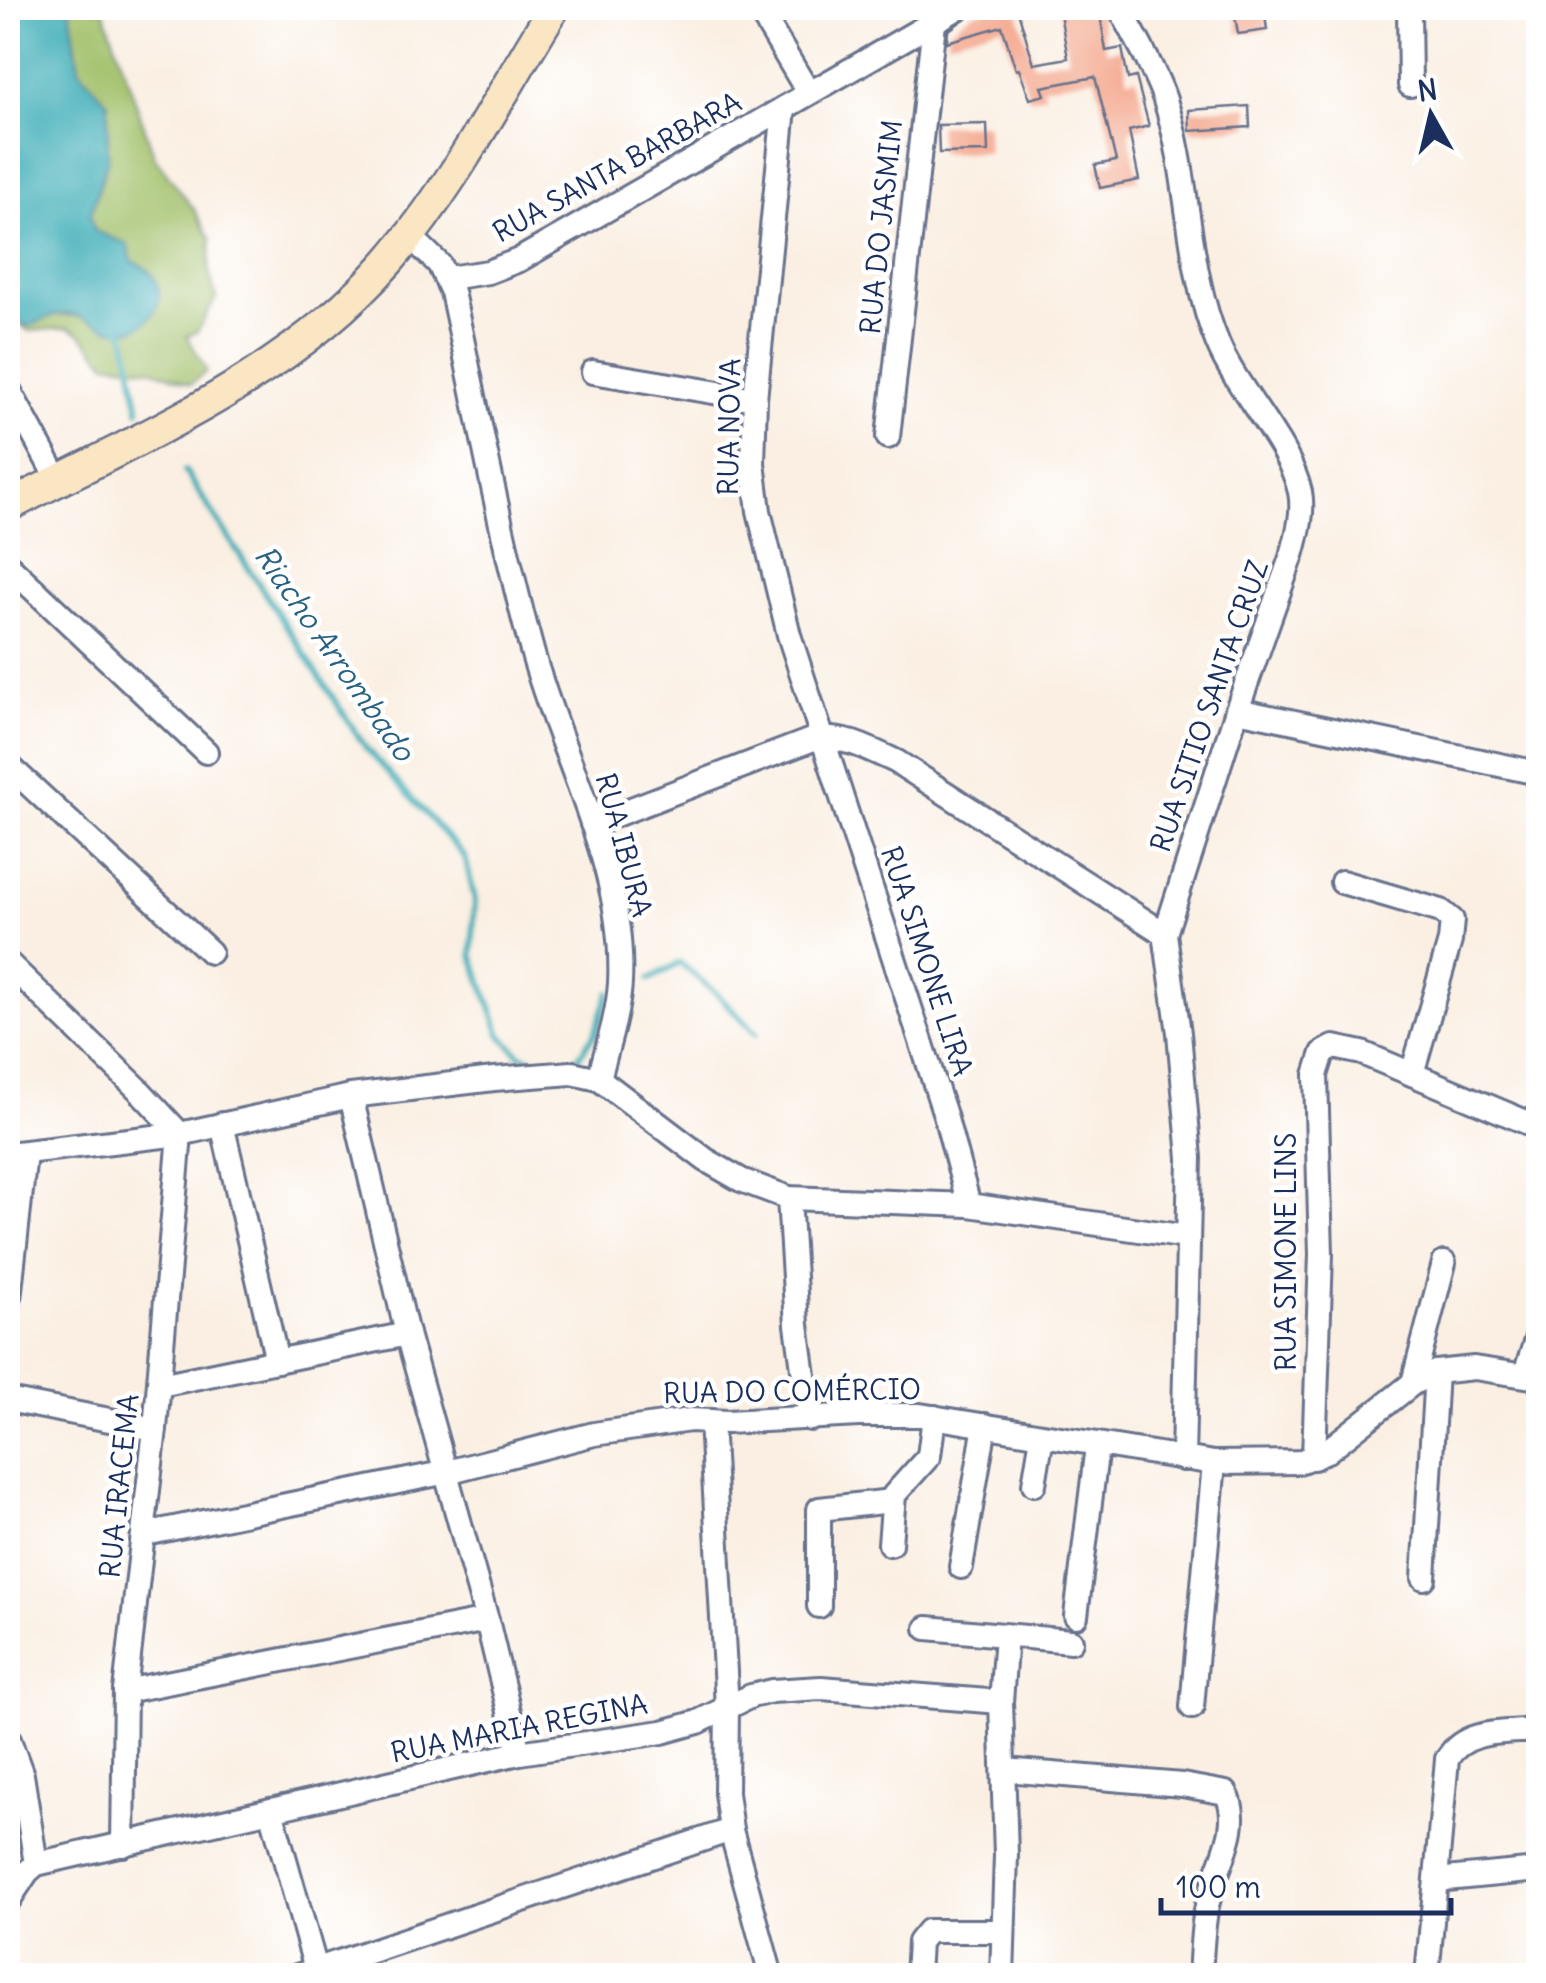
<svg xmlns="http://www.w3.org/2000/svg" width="1546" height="1983" font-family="Delius,sans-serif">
	<rect width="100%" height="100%" fill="#fff"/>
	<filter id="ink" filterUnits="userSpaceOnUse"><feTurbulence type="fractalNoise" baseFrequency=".01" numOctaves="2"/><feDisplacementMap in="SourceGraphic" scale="20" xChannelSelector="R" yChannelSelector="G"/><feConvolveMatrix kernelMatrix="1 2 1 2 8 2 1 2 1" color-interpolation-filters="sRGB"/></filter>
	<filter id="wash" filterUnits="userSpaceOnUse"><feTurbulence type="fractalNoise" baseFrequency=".0048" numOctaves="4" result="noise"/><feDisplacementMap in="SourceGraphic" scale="40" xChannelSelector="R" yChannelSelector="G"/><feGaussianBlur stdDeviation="2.25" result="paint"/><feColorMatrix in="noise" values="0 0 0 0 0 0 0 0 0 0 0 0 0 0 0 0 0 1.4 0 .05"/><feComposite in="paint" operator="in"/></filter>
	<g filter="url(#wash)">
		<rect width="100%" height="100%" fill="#faefe2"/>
		<path fill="#a0bf68" stroke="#5e7763" stroke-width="2.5" d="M 70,8 L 103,8 L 155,158 L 193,208 L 211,239 L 209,271 L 216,298 L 197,332 L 187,336 L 207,371 L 191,384 L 152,369 L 107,363 L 79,333 L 68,328 L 29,331 L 8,317 L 8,311 C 43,321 75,306 110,329 L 132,262 L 127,244 L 95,231 L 90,216 L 105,170 L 108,103 L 79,69 Z"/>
		<path fill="#3bacb6" stroke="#2b6e8a" stroke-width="2.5" d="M 8,8 L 70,8 L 79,69 L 108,103 L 108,158 L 90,216 L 95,231 L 127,244 L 132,261 C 142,265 151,270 156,281 C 168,307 143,336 115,330 C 97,326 82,313 62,314 C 48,314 41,325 26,326 L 8,311 Z"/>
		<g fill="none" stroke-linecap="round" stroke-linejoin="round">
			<g stroke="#3bacb6" stroke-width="6">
				<polyline points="118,324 126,338 139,410"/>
				<polyline points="185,471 366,748 465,857 475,900 472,954 501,1035 519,1054 543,1066 577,1059 595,1033 609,993"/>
				<polyline points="650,979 680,963 716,993 756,1034"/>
			</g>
		</g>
		<g id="blocks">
			<g fill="#f4a78d">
				<polygon points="991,8 1017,8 1034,64 1068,58 1059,8 1099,8 1106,51 1122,48 1128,79 1136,77 1149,126 1129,131 1139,180 1100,188 1095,165 1116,161 1095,77 1042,87 1045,95 1030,99 1019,69 1016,70 1002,26 947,42 948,31 972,13"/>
				<polygon points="1264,8 1267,30 1238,34 1234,10"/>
				<polygon points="1249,106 1250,127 1190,131 1189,110"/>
				<polygon points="987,124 988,152 939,153 938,125"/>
			</g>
		</g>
	</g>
	<g filter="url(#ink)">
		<use href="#blocks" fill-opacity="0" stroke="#69728c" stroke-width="2.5"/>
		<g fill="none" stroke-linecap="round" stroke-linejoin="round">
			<defs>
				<g id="minor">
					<polyline points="758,8 808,92"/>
					<path d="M 1120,8 C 1135,37 1153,66 1164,97 C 1191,177 1185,266 1218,344 C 1238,392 1290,445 1300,492 C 1304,512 1298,533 1293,552 L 1237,710 L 1165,934 L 1179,1033 L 1190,1158 L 1183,1459"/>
					<polyline points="1409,8 1410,85"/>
					<polyline points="784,108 755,399 753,463 759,511 789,635 945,1115 969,1205"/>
					<path d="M 410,236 L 439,264 L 452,292 C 478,410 499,530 531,647 C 560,757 626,866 620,983 C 618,1015 607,1047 599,1079"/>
					<polyline points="448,278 488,272 519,260 958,8"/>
					<polyline points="593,372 755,399"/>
					<polyline points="8,388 58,480"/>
					<polyline points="888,437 934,23"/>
					<polyline points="8,565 206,752"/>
					<polyline points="1237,710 1538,773"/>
					<polyline points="8,765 210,952"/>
					<path d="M 592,824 L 811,740 C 843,734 869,749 897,762 L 1165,934"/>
					<polyline points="1342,882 1441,911 1452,920 1450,941 1412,1074"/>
					<polyline points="8,963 137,1088 180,1134 155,1429 125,1691 123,1845"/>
					<polyline points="351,1096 407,1334 487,1620 519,1753"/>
					<polyline points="222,1124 277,1361"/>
					<polyline points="8,1154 180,1134 351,1096 494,1079 572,1073 599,1079 706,1160 741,1180 789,1198 969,1205 1187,1237"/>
					<polyline points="789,1198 797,1325 810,1419"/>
					<polyline points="8,1308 25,1154"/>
					<polyline points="1525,1374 1538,1334"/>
					<polyline points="1413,1383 1444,1263"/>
					<polyline points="160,1385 407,1334"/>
					<polyline points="8,1400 155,1429"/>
					<polyline points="711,1421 727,1708 726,1793 731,1830 771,1976"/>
					<polyline points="1314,1458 1321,1254 1316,1075 1323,1053 1334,1047 1362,1053 1538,1127"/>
					<polyline points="1034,1484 1042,1436"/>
					<polyline points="145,1534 447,1472 594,1434 690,1420 727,1422 859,1415 920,1415 1214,1463 1299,1462 1327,1451 1413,1383 1436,1372 1474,1368 1538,1378"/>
					<polyline points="890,1544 894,1495 929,1456 934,1417"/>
					<polyline points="961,1567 985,1425"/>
					<polyline points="1424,1578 1436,1372"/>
					<polyline points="819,1606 819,1509 892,1501"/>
					<polyline points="1076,1616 1097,1446"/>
					<polyline points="927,1628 1071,1641"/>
					<polyline points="125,1691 487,1620"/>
					<polyline points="1192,1707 1214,1463"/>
					<polyline points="8,1737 22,1775 36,1864"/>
					<path d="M 1005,1770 L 1182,1785 L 1226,1793 C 1244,1826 1217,1865 1209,1898 C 1202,1922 1202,1950 1200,1976"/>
					<polyline points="271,1810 318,1976"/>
					<polyline points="1436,1880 1538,1870"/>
					<polyline points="8,1901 27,1872 36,1864 519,1753 662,1732 698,1722 751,1696 772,1691 821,1688 1001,1702"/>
					<polyline points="297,1976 731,1830"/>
					<polyline points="917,1976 919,1942 928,1931 1003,1931"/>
					<polyline points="1002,1976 1006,1855 1001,1702 1006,1636"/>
					<path d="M 1427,1976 L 1447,1759 C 1465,1728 1506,1733 1538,1730"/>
				</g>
				<path id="secondary" d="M 8,506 C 140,438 289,376 388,262 C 453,188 502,91 554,8"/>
			</defs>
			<use href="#minor" stroke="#69728c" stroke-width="28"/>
			<use href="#secondary" stroke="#69728c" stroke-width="35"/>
			<use href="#minor" stroke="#fff" stroke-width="22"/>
			<use href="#secondary" stroke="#fbe6c4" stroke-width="30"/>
		</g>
	</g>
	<g text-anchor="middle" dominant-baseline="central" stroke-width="9" stroke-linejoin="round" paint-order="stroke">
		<g font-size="28" fill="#1b2f5e" stroke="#fff">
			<text transform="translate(617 167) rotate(-29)">RUA SANTA BARBARA</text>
			<text transform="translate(881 227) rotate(-84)">RUA DO JASMIM</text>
			<text transform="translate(729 427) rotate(-89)">RUA NOVA</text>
			<text transform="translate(1209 706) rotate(-71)">RUA SITIO SANTA CRUZ</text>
			<text transform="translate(624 845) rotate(75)">RUA IBURA</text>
			<text transform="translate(927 961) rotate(72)">RUA SIMONE LIRA</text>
			<text transform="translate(1286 1252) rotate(-90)">RUA SIMONE LINS</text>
			<text transform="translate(792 1391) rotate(-1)">RUA DO COMÉRCIO</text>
			<text transform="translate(119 1486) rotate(-84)">RUA IRACEMA</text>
			<text transform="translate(519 1728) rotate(-11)">RUA MARIA REGINA</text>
		</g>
		<g font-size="30" font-style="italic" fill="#286181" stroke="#fff">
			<text transform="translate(335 653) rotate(55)">Riacho Arrombado</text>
		</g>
	</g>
	<rect width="1546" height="1983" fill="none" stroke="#fff" stroke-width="40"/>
	<g transform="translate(1431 115) rotate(352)" stroke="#ffffff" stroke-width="8" paint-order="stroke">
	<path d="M0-8L18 38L0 25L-18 38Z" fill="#1b2f5e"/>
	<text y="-15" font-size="28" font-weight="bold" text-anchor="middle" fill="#1b2f5e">N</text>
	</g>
	<path d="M1161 1898v15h290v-15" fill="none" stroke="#1b2f5e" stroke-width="5"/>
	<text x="1176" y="1898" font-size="30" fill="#1b2f5e" stroke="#ffffff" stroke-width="8" paint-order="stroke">100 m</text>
</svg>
